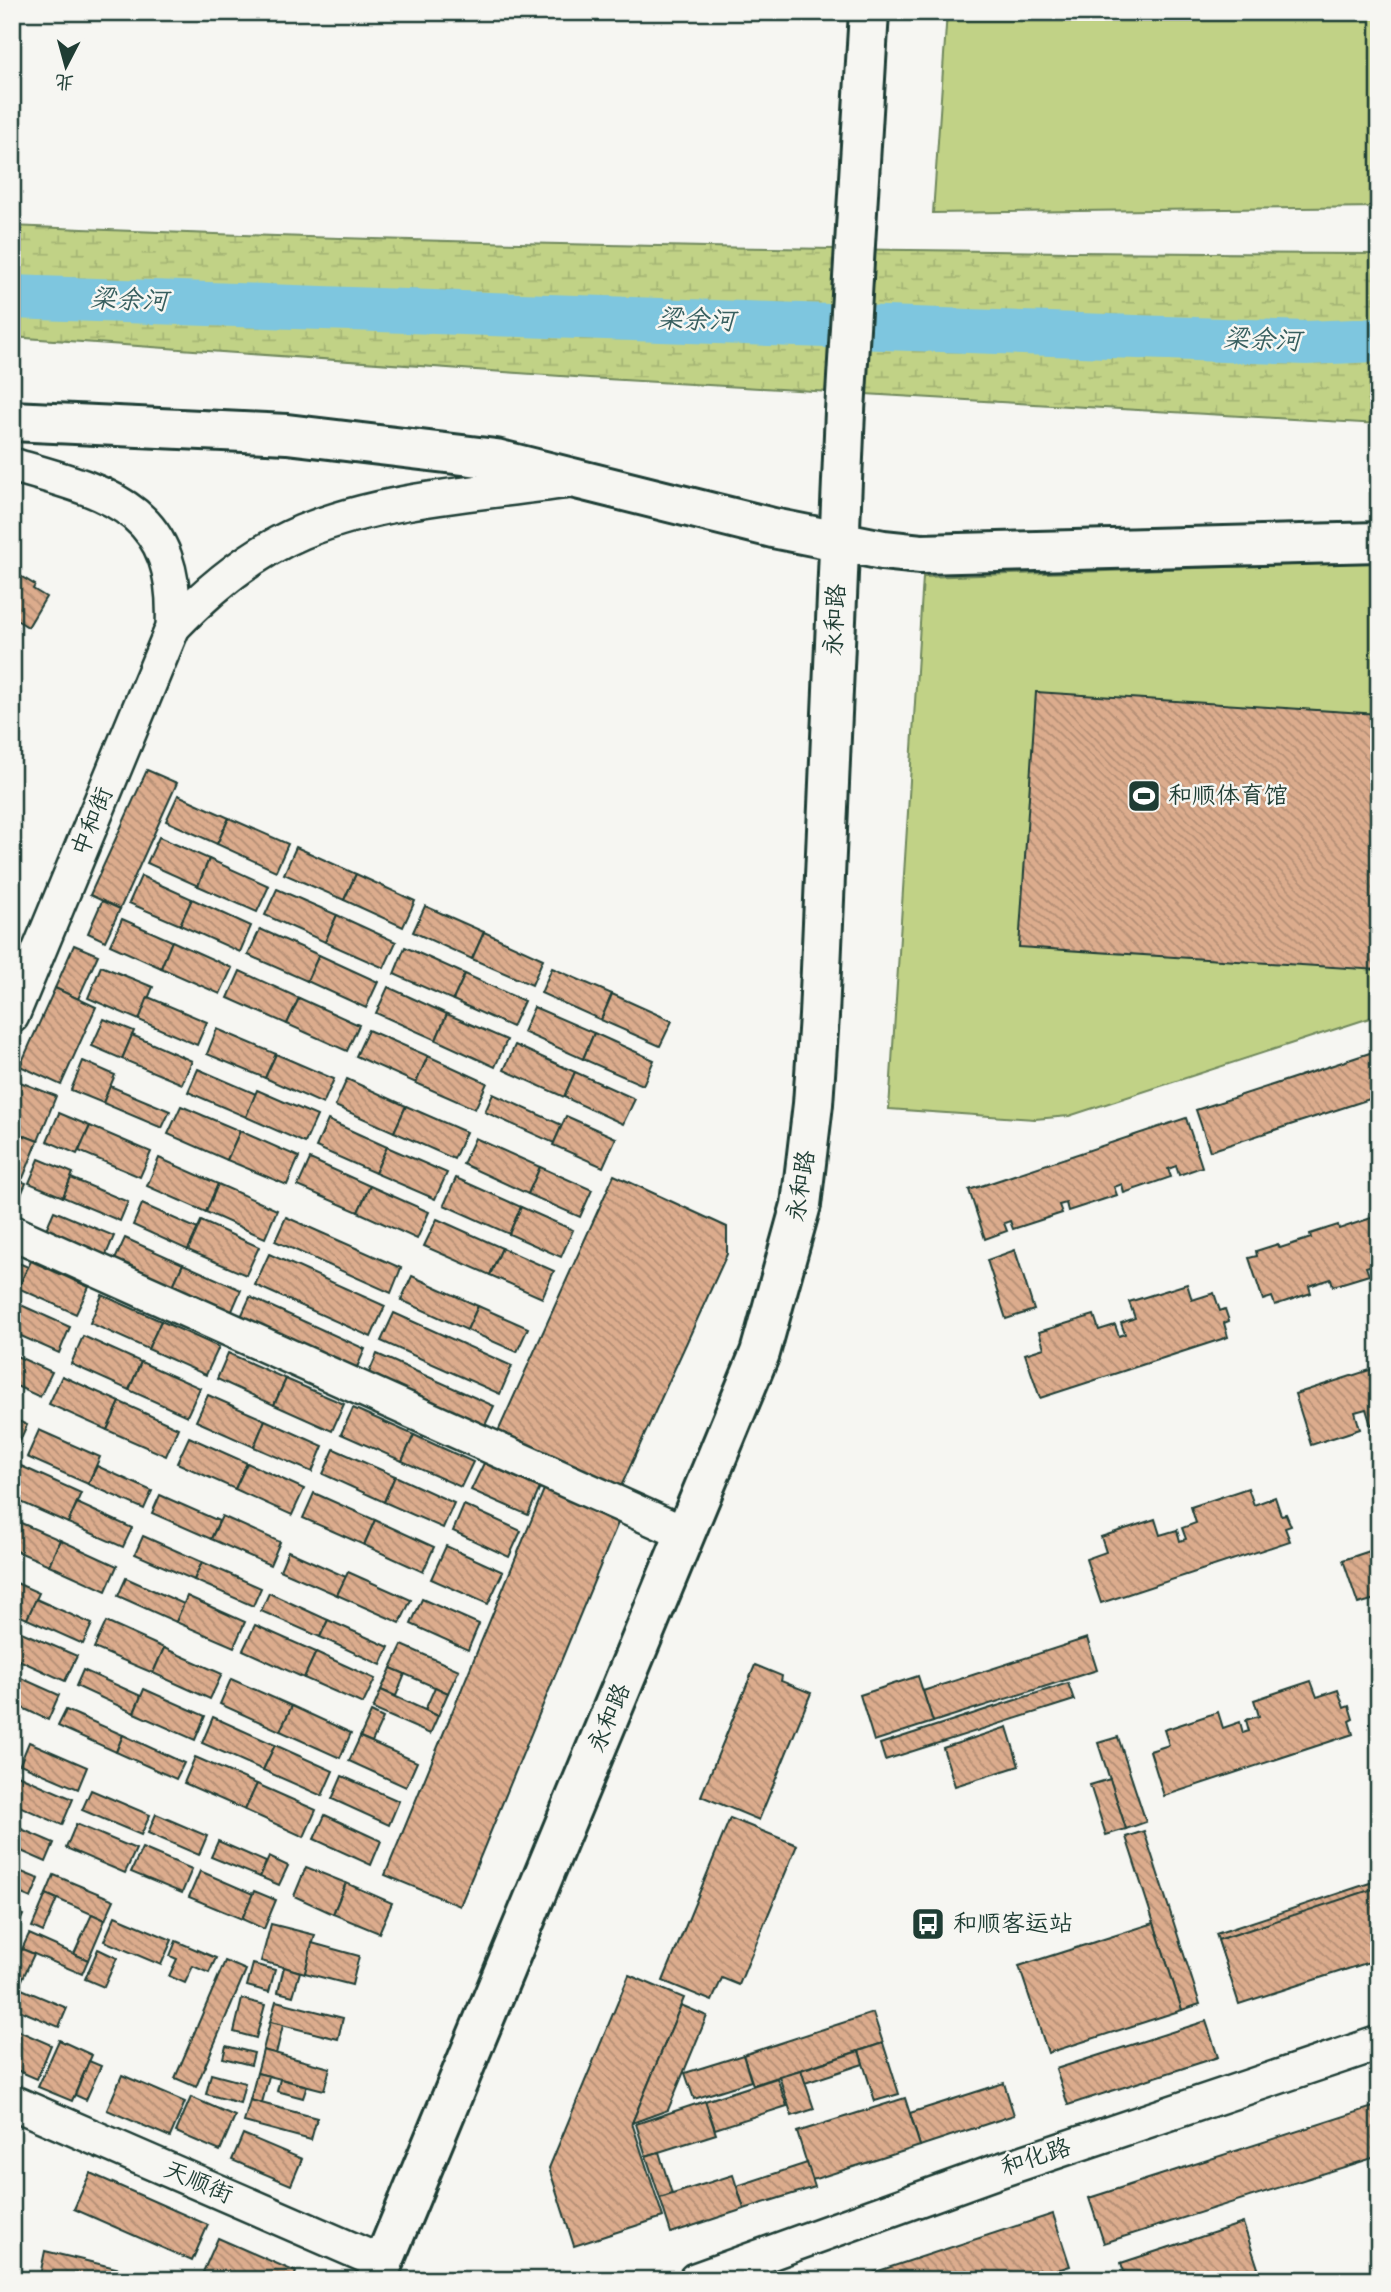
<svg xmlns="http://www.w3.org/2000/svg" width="1391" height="2292" font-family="Mynerve,'LXGW WenKai TC',sans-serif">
	<defs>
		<pattern id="wetland-marsh" width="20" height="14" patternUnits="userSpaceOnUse" patternTransform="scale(1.75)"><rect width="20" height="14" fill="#c1d286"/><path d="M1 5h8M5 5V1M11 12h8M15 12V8" fill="none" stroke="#a5b574"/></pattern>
		<pattern id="building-back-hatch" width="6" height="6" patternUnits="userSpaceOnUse" patternTransform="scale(1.75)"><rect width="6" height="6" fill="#dcac8d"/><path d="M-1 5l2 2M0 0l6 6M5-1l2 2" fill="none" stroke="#b28d74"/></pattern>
	</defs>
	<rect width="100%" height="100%" fill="#f6f6f2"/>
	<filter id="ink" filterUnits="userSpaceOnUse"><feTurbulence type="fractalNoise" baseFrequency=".0143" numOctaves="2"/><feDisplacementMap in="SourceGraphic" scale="14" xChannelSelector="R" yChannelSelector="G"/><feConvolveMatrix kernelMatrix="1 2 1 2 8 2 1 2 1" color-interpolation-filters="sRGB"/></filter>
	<g filter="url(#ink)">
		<path fill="url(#wetland-marsh)" stroke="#70885d" stroke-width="2" d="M 12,226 C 467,246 923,252 1379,254 L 1379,424 L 589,378 L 12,337 Z"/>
		<g fill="#c1d286" stroke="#70885d" stroke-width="2">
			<polygon points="947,12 1379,12 1379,207 933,213"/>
			<polygon points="1379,562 1379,1015 1069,1116 1035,1119 889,1109 923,577"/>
		</g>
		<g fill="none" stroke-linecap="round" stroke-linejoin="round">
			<polyline stroke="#7ec6df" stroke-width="44" points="12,297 1306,343 1379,340"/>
		</g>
		<g fill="url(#building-back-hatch)" stroke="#1f3d34" stroke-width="2">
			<polygon points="12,571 35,585 33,589 46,597 28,627 12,617"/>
			<polygon points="1036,692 1379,714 1379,970 1019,947"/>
			<polygon points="147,770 177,783 120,909 90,895"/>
			<polygon points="178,795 229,818 217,844 166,821"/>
			<polygon points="229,818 288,844 276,871 217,844"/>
			<polygon points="159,837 209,859 198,886 147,863"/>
			<polygon points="296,847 356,874 344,900 284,874"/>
			<polygon points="209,859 269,886 257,912 198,886"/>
			<polygon points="356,874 415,901 403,927 344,900"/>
			<polygon points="141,876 192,899 180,925 129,903"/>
			<polygon points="277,889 337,915 325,942 265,915"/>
			<polygon points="192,899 251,926 240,952 180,925"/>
			<polygon points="102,901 120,909 105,941 88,933"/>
			<polygon points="425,906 484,932 472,959 413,932"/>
			<polygon points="337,915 396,942 384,968 325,942"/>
			<polygon points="122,919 172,941 161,968 110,945"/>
			<polygon points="260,929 319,955 307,981 248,955"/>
			<polygon points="484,932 543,959 532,985 472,959"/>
			<polygon points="172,941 232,968 220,994 161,968"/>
			<polygon points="74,945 98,955 78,999 55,988"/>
			<polygon points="405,947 465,974 453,1000 394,974"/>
			<polygon points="319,955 378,982 366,1008 307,981"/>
			<polygon points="101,966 153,987 139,1020 88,998"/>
			<polygon points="552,968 612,994 601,1020 541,993"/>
			<polygon points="240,971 299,998 287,1024 228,998"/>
			<polygon points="465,974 524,1001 512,1027 453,1000"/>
			<polygon points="388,987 447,1014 436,1040 376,1013"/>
			<polygon points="55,988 96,1007 61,1085 20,1066"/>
			<polygon points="612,994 672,1021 660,1046 601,1020"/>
			<polygon points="148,997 207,1022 197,1045 139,1020"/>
			<polygon points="299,998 359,1025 347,1051 287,1024"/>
			<polygon points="534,1007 594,1033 583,1059 523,1032"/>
			<polygon points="447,1014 507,1040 495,1067 436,1040"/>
			<polygon points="104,1019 134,1031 122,1059 92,1046"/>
			<polygon points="217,1029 276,1054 265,1078 207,1054"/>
			<polygon points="368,1030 428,1056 416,1083 356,1056"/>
			<polygon points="594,1033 654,1060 643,1085 583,1059"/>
			<polygon points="132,1035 192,1061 182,1084 122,1059"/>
			<polygon points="515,1045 575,1072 564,1097 504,1070"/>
			<polygon points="1379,1050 1379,1096 1210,1151 1196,1110"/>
			<polygon points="276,1054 334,1079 323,1104 265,1078"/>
			<polygon points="428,1056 487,1083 475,1109 416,1083"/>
			<polygon points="83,1061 115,1075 103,1103 71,1090"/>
			<polygon points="198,1069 256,1094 246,1117 188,1092"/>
			<polygon points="575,1072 635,1099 623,1124 564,1097"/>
			<polygon points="347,1079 406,1106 394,1132 335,1106"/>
			<polygon points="20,1082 56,1096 38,1141 12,1131 12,1101"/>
			<polygon points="110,1086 170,1111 162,1128 103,1103"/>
			<polygon points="257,1090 317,1116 305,1143 246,1117"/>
			<polygon points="493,1094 562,1125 554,1143 485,1112"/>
			<polygon points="181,1106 240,1131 227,1160 168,1134"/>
			<polygon points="406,1106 466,1132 454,1159 394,1132"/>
			<polygon points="59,1113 90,1126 77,1154 47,1141"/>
			<polygon points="566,1116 616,1138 603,1167 553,1145"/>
			<polygon points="1186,1118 1202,1167 1179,1175 1176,1166 1168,1169 1171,1177 1124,1193 1122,1184 1114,1187 1117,1195 1068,1211 1066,1203 1059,1205 1062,1213 1013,1229 1010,1221 1004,1223 1007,1231 985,1239 969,1190"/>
			<polygon points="328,1120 387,1147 375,1173 316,1147"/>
			<polygon points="90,1126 151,1152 140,1177 79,1151"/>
			<polygon points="12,1131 38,1141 23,1178 12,1174"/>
			<polygon points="240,1131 299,1157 287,1185 227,1160"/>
			<polygon points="475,1138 540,1167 528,1194 463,1164"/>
			<polygon points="387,1147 447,1173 435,1199 375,1173"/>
			<polygon points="159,1158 218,1184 206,1212 147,1186"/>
			<polygon points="39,1159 73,1173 63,1197 29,1183"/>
			<polygon points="310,1159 370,1186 358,1212 298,1186"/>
			<polygon points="540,1167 592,1190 580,1217 528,1194"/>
			<polygon points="614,1175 727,1227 727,1254 619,1491 496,1436"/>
			<polygon points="12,1178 26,1183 12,1216"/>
			<polygon points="71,1178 128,1202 120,1221 63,1197"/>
			<polygon points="456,1178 521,1207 509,1234 444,1205"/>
			<polygon points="218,1184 277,1210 265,1238 206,1212"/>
			<polygon points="370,1186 429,1212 417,1239 358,1212"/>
			<polygon points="142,1204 198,1229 188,1250 133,1225"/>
			<polygon points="521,1207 573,1230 561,1257 509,1234"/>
			<polygon points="54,1211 114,1236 103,1262 43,1236"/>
			<polygon points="1376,1212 1379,1212 1379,1263 1366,1267 1369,1275 1333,1286 1331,1279 1309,1286 1311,1293 1275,1305 1272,1297 1263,1300 1249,1258 1257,1256 1256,1251 1278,1244 1280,1248 1311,1238 1310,1234 1338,1225 1339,1229 1377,1216"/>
			<polygon points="286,1217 401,1268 391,1293 275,1241"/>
			<polygon points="437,1219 502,1248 490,1275 424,1246"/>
			<polygon points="201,1221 259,1247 246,1275 188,1250"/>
			<polygon points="125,1238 183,1264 170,1292 112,1266"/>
			<polygon points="502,1248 554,1271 542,1298 490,1275"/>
			<polygon points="1015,1250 1034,1310 1006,1319 987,1260"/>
			<polygon points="269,1254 385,1306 371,1337 255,1285"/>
			<polygon points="12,1260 28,1267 18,1288 12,1286"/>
			<polygon points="31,1261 89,1287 76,1314 18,1288"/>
			<polygon points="183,1264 241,1290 229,1318 170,1292"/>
			<polygon points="412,1276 478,1306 467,1330 401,1300"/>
			<polygon points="1187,1284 1192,1300 1214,1293 1220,1311 1225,1309 1229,1321 1224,1323 1228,1337 1040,1398 1025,1354 1044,1348 1039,1332 1094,1315 1099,1330 1115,1325 1119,1336 1125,1334 1121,1323 1135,1318 1129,1302"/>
			<polygon points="102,1295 161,1321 148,1349 90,1323"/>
			<polygon points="250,1297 365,1349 355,1372 239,1321"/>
			<polygon points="12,1301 70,1327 59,1353 12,1332"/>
			<polygon points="478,1306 528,1328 517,1352 467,1330"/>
			<polygon points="394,1313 512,1366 500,1394 381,1341"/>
			<polygon points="161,1321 219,1347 206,1375 148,1349"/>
			<polygon points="83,1336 141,1362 129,1390 71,1364"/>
			<polygon points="228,1353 286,1379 274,1405 217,1379"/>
			<polygon points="12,1354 52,1372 40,1397 12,1384"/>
			<polygon points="377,1354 494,1406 481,1434 365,1382"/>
			<polygon points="141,1362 200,1388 187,1416 129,1390"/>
			<polygon points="1379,1367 1379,1422 1371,1425 1366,1409 1355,1412 1360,1429 1311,1445 1295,1394"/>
			<polygon points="62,1376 120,1402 107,1430 49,1404"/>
			<polygon points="286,1379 344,1404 332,1431 274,1405"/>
			<polygon points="208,1395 265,1420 254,1447 196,1421"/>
			<polygon points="120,1402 178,1428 166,1456 107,1430"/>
			<polygon points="353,1408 414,1435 402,1461 341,1434"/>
			<polygon points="12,1418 27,1425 16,1449 12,1447"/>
			<polygon points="265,1420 323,1446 312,1472 254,1447"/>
			<polygon points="39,1430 100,1457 88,1484 27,1457"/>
			<polygon points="414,1435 473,1462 461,1487 402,1461"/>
			<polygon points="189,1437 247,1463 235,1489 177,1463"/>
			<polygon points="334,1449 395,1476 384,1502 323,1474"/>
			<polygon points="247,1463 304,1489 292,1515 235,1489"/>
			<polygon points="484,1463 540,1488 528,1515 471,1490"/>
			<polygon points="21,1466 81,1493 68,1523 12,1498 12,1486"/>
			<polygon points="97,1466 152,1491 144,1509 88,1484"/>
			<polygon points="395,1476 454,1503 443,1528 384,1502"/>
			<polygon points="545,1487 620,1518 460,1906 385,1875"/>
			<polygon points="1248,1488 1254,1505 1275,1497 1281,1515 1286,1514 1291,1526 1285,1528 1290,1541 1101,1603 1086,1559 1106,1552 1101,1537 1155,1519 1160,1535 1177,1530 1180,1541 1186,1539 1182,1528 1196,1523 1191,1507"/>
			<polygon points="314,1493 375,1520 364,1545 303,1518"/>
			<polygon points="160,1495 219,1521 211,1539 152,1513"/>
			<polygon points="77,1503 132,1528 123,1547 68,1523"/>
			<polygon points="464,1505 521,1531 509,1557 453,1531"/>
			<polygon points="222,1516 280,1542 270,1565 211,1539"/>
			<polygon points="12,1519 60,1540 49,1565 12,1549"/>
			<polygon points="375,1520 434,1547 423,1572 364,1545"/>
			<polygon points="143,1536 202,1562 194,1580 135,1554"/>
			<polygon points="60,1540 117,1566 106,1591 49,1565"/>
			<polygon points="446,1546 503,1572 488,1604 431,1579"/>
			<polygon points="1379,1548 1379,1598 1358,1604 1343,1560"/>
			<polygon points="288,1551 346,1577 337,1595 280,1570"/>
			<polygon points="202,1562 261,1588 253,1606 194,1580"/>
			<polygon points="348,1572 411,1600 400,1623 337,1595"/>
			<polygon points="126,1578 184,1604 176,1622 118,1596"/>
			<polygon points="12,1581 39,1593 27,1619 12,1612"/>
			<polygon points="269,1593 328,1620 320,1637 261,1611"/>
			<polygon points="187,1596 245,1622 234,1647 176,1622"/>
			<polygon points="36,1599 92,1624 83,1644 27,1619"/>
			<polygon points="422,1599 479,1624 468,1650 411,1624"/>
			<polygon points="328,1620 389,1647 381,1665 320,1637"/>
			<polygon points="106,1622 164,1648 153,1673 94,1648"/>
			<polygon points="255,1625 316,1652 304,1678 243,1650"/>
			<polygon points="19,1631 77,1656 65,1681 12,1657 12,1647"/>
			<polygon points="1087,1638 1097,1670 933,1722 923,1691"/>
			<polygon points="402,1645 459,1670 448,1693 391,1668"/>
			<polygon points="164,1648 222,1674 210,1699 153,1673"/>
			<polygon points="316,1652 375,1679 363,1704 304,1678"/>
			<polygon points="755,1665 782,1676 781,1681 811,1693 759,1820 701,1796"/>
			<polygon points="391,1668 405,1674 396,1696 381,1690"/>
			<polygon points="83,1670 141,1696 134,1713 76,1686"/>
			<polygon points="12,1674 59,1695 48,1720 12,1703"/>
			<polygon points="918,1676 933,1722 874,1741 860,1695"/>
			<polygon points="231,1679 292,1706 280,1731 220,1704"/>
			<polygon points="1311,1681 1317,1697 1338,1690 1344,1708 1349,1706 1353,1719 1349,1721 1353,1734 1164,1796 1150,1751 1169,1745 1164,1730 1218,1712 1223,1728 1240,1722 1243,1733 1249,1731 1246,1720 1259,1716 1254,1700"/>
			<polygon points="1068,1683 1074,1700 885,1760 880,1744"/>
			<polygon points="435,1687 448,1693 438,1716 425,1710"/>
			<polygon points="144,1689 205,1716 195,1740 134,1713"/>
			<polygon points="381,1690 438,1716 430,1734 373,1709"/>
			<polygon points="292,1706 351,1733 340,1758 280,1731"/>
			<polygon points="66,1710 123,1735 116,1752 58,1726"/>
			<polygon points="371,1712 383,1718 372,1742 360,1737"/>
			<polygon points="213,1717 275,1745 263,1770 202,1743"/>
			<polygon points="1007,1727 1019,1766 955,1786 943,1748"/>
			<polygon points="123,1735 184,1763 176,1779 116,1752"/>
			<polygon points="360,1737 417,1762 406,1787 349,1761"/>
			<polygon points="1118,1737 1146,1822 1126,1829 1098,1743"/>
			<polygon points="29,1742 87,1767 78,1789 20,1764"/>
			<polygon points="275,1745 333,1771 322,1796 263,1770"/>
			<polygon points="195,1757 257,1784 245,1810 184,1783"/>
			<polygon points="15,1774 73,1799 62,1825 12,1803"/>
			<polygon points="342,1776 399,1801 389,1825 332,1799"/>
			<polygon points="1110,1779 1126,1829 1106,1835 1090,1785"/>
			<polygon points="257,1784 316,1810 304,1837 245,1810"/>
			<polygon points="91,1790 150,1815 141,1835 82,1810"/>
			<polygon points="156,1814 207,1836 199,1855 148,1833"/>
			<polygon points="325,1815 381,1841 371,1865 314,1839"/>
			<polygon points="730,1818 797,1845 739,1985 722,1978 712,2001 663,1981"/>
			<polygon points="76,1824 136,1849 125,1873 66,1848"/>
			<polygon points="12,1825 54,1843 46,1862 12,1847"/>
			<polygon points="1144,1831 1200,2004 1182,2010 1126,1837"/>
			<polygon points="218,1841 266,1862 260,1877 211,1857"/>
			<polygon points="142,1848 192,1869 182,1893 131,1872"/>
			<polygon points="269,1857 288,1866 279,1885 260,1877"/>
			<polygon points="306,1867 346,1883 333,1914 294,1896"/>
			<polygon points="12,1868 39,1879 31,1898 12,1890"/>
			<polygon points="200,1871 253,1894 242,1919 189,1897"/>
			<polygon points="54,1875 114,1900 105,1920 46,1894"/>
			<polygon points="1379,1880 1379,1927 1230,1975 1216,1934"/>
			<polygon points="346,1883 392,1903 379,1933 333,1914"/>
			<polygon points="1379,1887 1379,1959 1239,2004 1218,1940"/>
			<polygon points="254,1891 276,1900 264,1929 242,1919"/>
			<polygon points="46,1894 57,1899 43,1932 32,1927"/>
			<polygon points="12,1911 23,1915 12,1940"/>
			<polygon points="92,1914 105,1920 88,1960 74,1954"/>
			<polygon points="115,1916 172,1940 161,1965 104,1941"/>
			<polygon points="1154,1923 1182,2010 1048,2053 1019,1966"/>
			<polygon points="271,1924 315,1935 305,1973 261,1961"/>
			<polygon points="29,1934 88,1960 82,1974 22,1949"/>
			<polygon points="176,1941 216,1958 209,1973 193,1966 185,1983 169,1976 177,1959 170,1956"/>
			<polygon points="312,1943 359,1956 352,1985 305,1973"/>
			<polygon points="22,1949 34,1954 22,1980 12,1976 12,1972"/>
			<polygon points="98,1949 117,1958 104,1987 85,1979"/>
			<polygon points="225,1961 246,1970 196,2087 175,2078"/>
			<polygon points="253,1964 275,1970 269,1992 247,1986"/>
			<polygon points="284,1967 300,1972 293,1996 278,1992"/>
			<polygon points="629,1975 684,1998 632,2123 663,2217 574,2246 549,2168"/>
			<polygon points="12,1985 67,2008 59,2027 12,2007"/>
			<polygon points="242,1999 265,2005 256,2038 234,2032"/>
			<polygon points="276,2001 343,2018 338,2039 270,2022"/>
			<polygon points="681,2005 707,2016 668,2110 632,2123"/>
			<polygon points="873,2013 883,2043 753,2085 743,2055"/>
			<polygon points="1206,2021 1218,2057 1068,2105 1056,2069"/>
			<polygon points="270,2022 283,2025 276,2054 263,2050"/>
			<polygon points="12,2028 51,2045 37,2079 12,2068"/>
			<polygon points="59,2040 92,2055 72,2101 38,2087"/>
			<polygon points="883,2043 899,2094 875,2101 859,2051"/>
			<polygon points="226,2046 254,2053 251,2065 223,2058"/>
			<polygon points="263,2050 330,2068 324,2090 257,2073"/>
			<polygon points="859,2051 863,2064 805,2083 801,2070"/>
			<polygon points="743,2055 751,2081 694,2099 685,2073"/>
			<polygon points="89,2061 101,2066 86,2100 75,2095"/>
			<polygon points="801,2070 814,2109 792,2116 779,2076"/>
			<polygon points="257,2073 269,2076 262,2103 250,2100"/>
			<polygon points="211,2074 245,2083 240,2103 206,2094"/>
			<polygon points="122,2075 185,2102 170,2137 107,2110"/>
			<polygon points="777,2078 787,2106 715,2129 705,2101"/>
			<polygon points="280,2079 307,2086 303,2098 277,2091"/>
			<polygon points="1004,2083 1014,2115 920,2146 910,2113"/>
			<polygon points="191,2097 235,2116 220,2151 176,2132"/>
			<polygon points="905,2098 920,2146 812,2180 797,2132"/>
			<polygon points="250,2100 317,2118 311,2140 244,2122"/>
			<polygon points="705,2101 716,2134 646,2156 636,2124"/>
			<polygon points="1379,2105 1379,2156 1104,2243 1089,2198"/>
			<polygon points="243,2134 302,2159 291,2185 232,2160"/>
			<polygon points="659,2152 672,2194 660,2198 646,2156"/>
			<polygon points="807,2163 815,2187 744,2209 737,2186"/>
			<polygon points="90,2173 208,2225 192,2261 74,2209"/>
			<polygon points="733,2175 744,2209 671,2233 660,2198"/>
			<polygon points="1053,2214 1070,2266 1041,2275 1039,2269 1008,2280 851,2280"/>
			<polygon points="1243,2223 1261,2277 1127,2280 1121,2263"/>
			<polygon points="218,2238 296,2272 293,2280 222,2280 203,2272"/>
			<polygon points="45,2251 166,2280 39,2280"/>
		</g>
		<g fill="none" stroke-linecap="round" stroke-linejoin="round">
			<defs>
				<g id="minor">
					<path d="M 12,465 C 109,493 179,507 173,627 L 12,1016"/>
					<path d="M 173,627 C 209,589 252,553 302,532 C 385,498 481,493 570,481"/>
					<polyline points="12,1232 686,1534"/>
					<polyline points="12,2102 383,2263"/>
					<polyline points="695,2280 995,2172 1379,2043"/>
				</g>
				<g id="major">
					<polyline points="12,421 287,434 496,459 773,528 883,550 921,554 1379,542"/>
					<polyline points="376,2280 760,1353 801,1205 813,1104 819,1016 845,411 869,12"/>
				</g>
			</defs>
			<use href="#minor" stroke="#1f3d34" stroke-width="38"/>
			<use href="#major" stroke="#1f3d34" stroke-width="44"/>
			<use href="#minor" stroke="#f6f6f2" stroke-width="33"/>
			<use href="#major" stroke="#f6f6f2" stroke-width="38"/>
		</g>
	</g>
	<defs>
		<symbol id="stadium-square" viewBox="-11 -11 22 22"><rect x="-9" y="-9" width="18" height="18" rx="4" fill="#1f3d34" stroke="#f6f6f2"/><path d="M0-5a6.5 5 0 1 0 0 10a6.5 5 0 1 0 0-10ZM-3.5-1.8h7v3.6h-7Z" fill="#fff"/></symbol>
		<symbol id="bus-square" viewBox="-11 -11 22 22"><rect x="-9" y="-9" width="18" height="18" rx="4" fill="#1f3d34" stroke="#f6f6f2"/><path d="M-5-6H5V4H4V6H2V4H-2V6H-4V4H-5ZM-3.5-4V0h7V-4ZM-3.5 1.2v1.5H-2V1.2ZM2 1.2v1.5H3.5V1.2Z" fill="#fff"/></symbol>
	</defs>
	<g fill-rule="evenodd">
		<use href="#stadium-square" x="1125" y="777" width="38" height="38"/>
		<use href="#bus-square" x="909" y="1905" width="38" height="38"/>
	</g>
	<g text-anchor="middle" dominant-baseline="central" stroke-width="5" stroke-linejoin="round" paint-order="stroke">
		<g font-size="24" fill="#1f3d34" stroke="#f6f6f2">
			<text transform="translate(836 620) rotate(-87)">永和路</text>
			<text transform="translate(93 822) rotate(-68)">中和街</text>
			<text transform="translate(802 1186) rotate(-81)">永和路</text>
			<text transform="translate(610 1718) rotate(-67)">永和路</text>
			<text transform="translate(1036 2158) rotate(-18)">和化路</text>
			<text transform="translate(198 2183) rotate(23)">天顺街</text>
		</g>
		<g font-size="24" fill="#1f3d34" stroke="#f6f6f2" text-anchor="start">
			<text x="1168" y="796">和顺体育馆</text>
			<text x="953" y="1924">和顺客运站</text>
		</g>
		<g font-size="26" font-style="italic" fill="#375f5f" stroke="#f6f6f2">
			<text transform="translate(129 301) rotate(2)">梁余河</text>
			<text transform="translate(696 321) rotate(2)">梁余河</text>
			<text transform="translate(1262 341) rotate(2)">梁余河</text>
		</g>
	</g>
	<rect width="1391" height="2292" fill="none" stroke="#f6f6f2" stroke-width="42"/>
	<rect x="21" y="21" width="1349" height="2250" fill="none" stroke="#1f3d34" stroke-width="2.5" filter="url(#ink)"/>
	<g transform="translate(66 66) rotate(186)" stroke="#f6f6f2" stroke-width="5" paint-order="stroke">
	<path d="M0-5L12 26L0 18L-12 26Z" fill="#1f3d34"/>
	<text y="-10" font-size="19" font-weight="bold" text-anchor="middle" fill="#1f3d34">北</text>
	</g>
</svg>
